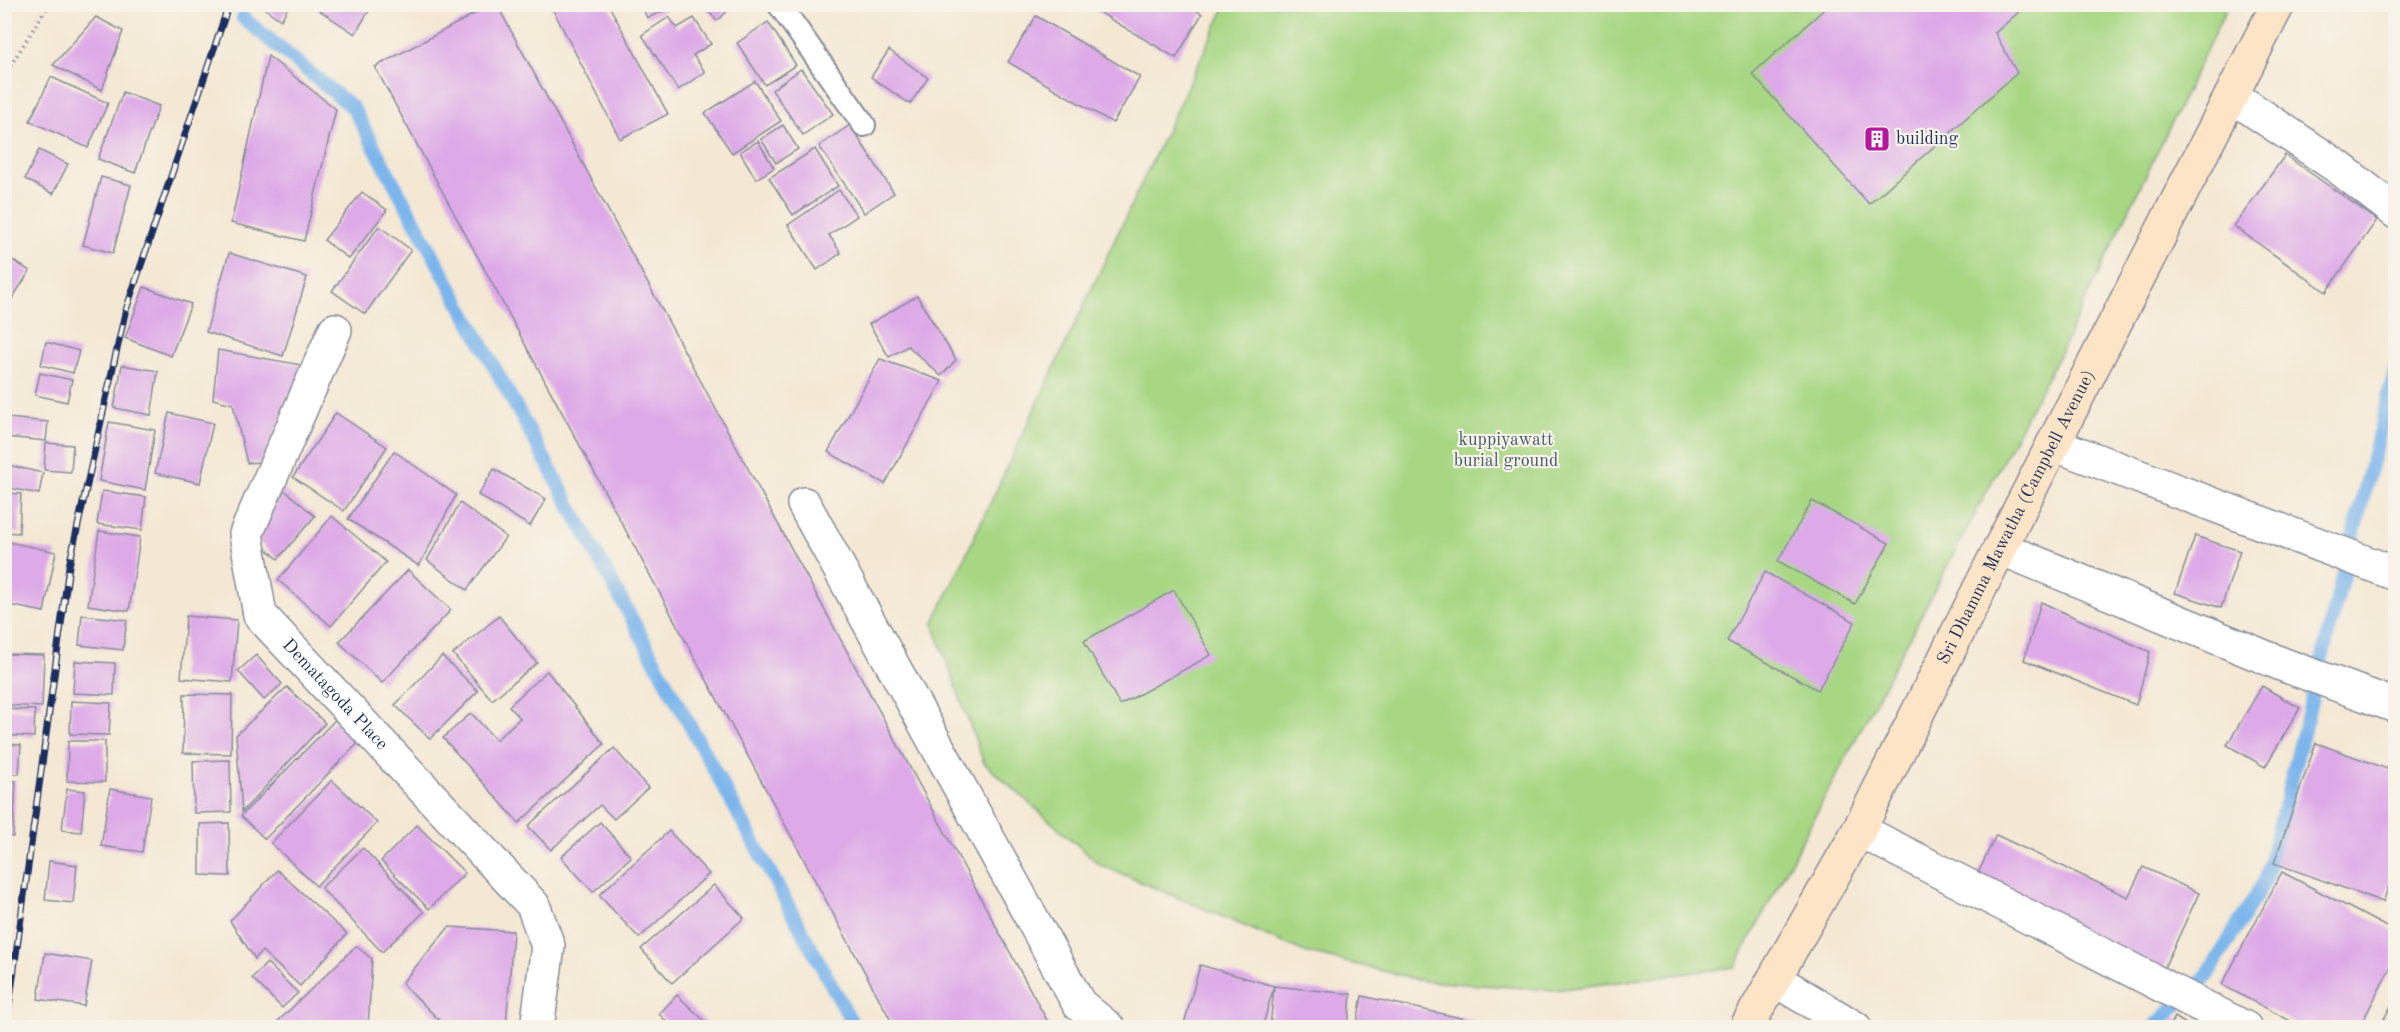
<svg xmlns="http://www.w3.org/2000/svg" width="2400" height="1032" font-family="'Old Standard TT',serif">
	<rect width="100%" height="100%" fill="#f7f3e8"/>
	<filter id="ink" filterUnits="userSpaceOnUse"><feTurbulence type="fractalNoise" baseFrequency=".0167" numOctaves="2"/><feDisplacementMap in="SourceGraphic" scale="12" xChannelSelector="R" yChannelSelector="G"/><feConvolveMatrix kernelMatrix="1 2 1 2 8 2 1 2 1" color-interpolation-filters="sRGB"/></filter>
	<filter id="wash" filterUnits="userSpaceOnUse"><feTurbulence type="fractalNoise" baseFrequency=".008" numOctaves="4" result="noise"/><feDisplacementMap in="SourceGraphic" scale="24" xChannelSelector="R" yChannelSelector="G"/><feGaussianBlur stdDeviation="1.35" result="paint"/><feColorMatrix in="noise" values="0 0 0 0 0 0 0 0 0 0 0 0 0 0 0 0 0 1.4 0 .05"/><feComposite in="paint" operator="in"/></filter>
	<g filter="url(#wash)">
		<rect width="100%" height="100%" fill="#f4e8d4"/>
		<polygon fill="#a8d784" stroke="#628371" stroke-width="1.5" points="1226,5 2228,5 2060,353 1735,967 1555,990 1424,981 1305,952 1099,864 984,763 933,624"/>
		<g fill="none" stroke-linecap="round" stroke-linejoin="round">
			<g stroke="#7cb5ec" stroke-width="14">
				<polyline points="243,18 353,108 855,1028"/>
				<polyline points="2153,1028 2207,976 2266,879 2396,367"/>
			</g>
		</g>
		<g id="blocks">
			<g fill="#dda9e8">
				<polygon points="258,4 290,4 281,20"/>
				<polygon points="310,4 373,4 355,34"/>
				<polygon points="550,4 608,4 668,114 620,139"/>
				<polygon points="641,4 680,4 647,18"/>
				<polygon points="702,4 735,4 717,21"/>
				<polygon points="1085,4 1186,4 1202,14 1176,58"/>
				<polygon points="1830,4 2028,4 1995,33 2017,73 1869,204 1752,74"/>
				<polygon points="491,5 497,5 1051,1028 895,1028 375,67"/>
				<polygon points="1036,16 1140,77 1113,123 1008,62"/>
				<polygon points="96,17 123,31 102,90 53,65"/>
				<polygon points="669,17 677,28 694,18 711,44 693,55 705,72 678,90 642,35"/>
				<polygon points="768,22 796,65 765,85 737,43"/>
				<polygon points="889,50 928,78 910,104 871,77"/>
				<polygon points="268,56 336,109 304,241 231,223"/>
				<polygon points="801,69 833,114 803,135 772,90"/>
				<polygon points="51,77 108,103 88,148 30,121"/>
				<polygon points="755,81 781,121 732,153 705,113"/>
				<polygon points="123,92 159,106 135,173 98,159"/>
				<polygon points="783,125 798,149 776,163 761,139"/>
				<polygon points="850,125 894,193 864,213 819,146"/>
				<polygon points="758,141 774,168 756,179 740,152"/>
				<polygon points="815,149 838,186 793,215 769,178"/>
				<polygon points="39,150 68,164 53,194 25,179"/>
				<polygon points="2285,155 2377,220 2326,292 2234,226"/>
				<polygon points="101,177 131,185 113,253 83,245"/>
				<polygon points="839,190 857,216 829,235 841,253 817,270 788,225"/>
				<polygon points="362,192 387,210 349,259 324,240"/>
				<polygon points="379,226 411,250 365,314 332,291"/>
				<polygon points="229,253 307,277 283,356 206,332"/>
				<polygon points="4,255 30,271 4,311"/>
				<polygon points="144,287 191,304 171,356 125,338"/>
				<polygon points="917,296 956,360 941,376 908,346 889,357 869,324"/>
				<polygon points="46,342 79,351 73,373 41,365"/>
				<polygon points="218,350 307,366 261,462 247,463 233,404 213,399"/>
				<polygon points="880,359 942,381 885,484 828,452"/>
				<polygon points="122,365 158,371 151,415 114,408"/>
				<polygon points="40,373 72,380 67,402 35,395"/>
				<polygon points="169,413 213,423 200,483 155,473"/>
				<polygon points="336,413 387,447 344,511 293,477"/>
				<polygon points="7,418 48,422 46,441 5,437"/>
				<polygon points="109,422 155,430 145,490 99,481"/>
				<polygon points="46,443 73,445 71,472 44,470"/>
				<polygon points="394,451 456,495 419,566 348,519"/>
				<polygon points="4,464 43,473 39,494 4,487"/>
				<polygon points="494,469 546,499 530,526 478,495"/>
				<polygon points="282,488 315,516 278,559 258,541"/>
				<polygon points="102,491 146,497 142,530 97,524"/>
				<polygon points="5,493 21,494 19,533 5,532"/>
				<polygon points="1812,501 1889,543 1855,604 1778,561"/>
				<polygon points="460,503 506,537 467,590 427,560"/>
				<polygon points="332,516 386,562 331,626 278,580"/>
				<polygon points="99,531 140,537 129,611 88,605"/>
				<polygon points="2195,536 2240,551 2221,608 2175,593"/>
				<polygon points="4,541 56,552 44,612 4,604"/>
				<polygon points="408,570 451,610 382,683 339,642"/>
				<polygon points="1765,572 1855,622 1818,690 1727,641"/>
				<polygon points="1174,590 1211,655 1120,705 1084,641"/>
				<polygon points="2041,602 2150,652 2136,705 2024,660"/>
				<polygon points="82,615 127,620 123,650 79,645"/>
				<polygon points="186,616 237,620 232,682 181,678"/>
				<polygon points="499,616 537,663 492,700 453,654"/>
				<polygon points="4,654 44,655 42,707 4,705"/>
				<polygon points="256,655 282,684 264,700 238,671"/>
				<polygon points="442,656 478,691 430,739 395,705"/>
				<polygon points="75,661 115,663 114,695 73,693"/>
				<polygon points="547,671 604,744 519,823 443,738 471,713 496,740 520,718 509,706"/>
				<polygon points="2262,686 2300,708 2265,767 2227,745"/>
				<polygon points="287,687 325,723 242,812 236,735"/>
				<polygon points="184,694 232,695 231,754 183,753"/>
				<polygon points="71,701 111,703 109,735 70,734"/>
				<polygon points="4,709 35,710 34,737 4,735"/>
				<polygon points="336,719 359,742 265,839 241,816"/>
				<polygon points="68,741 105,741 105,782 67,781"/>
				<polygon points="2316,743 2396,772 2396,867 2383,902 2274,863"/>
				<polygon points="4,744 21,745 19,774 4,774"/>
				<polygon points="614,748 648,788 614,819 600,805 551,850 528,826"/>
				<polygon points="230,760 231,812 194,813 193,761"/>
				<polygon points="4,780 16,781 13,837 4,836"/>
				<polygon points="332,780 377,823 316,886 271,843"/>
				<polygon points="67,789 85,791 81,832 62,830"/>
				<polygon points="110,789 151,796 142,852 101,846"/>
				<polygon points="600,822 631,857 593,892 561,857"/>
				<polygon points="229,823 230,876 200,875 200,824"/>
				<polygon points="417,825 465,873 429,909 381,861"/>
				<polygon points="669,831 709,874 639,938 599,895"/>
				<polygon points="1996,835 2128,897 2143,867 2199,893 2163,970 1974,882"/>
				<polygon points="363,848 424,912 382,952 321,888"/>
				<polygon points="49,861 77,865 73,903 45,900"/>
				<polygon points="277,870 347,934 300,986 262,951 255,959 230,921"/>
				<polygon points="2282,872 2396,932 2396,957 2359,1028 2304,1028 2222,985"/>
				<polygon points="714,885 744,918 672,983 641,949"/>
				<polygon points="449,927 513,931 506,1028 447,1028 402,983"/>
				<polygon points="356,946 372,959 368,1028 271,1028"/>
				<polygon points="45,953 92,961 84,1006 38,999"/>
				<polygon points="267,963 298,993 282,1008 252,978"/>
				<polygon points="1200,965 1274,986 1262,1028 1183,1028"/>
				<polygon points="1274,986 1351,994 1348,1028 1270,1028"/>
				<polygon points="677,995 712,1028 673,1028 659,1014"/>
				<polygon points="1362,996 1488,1024 1508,1026 1508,1028 1356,1028"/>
				<polygon points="2396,997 2396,1028 2379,1028"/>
				<polygon points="2175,1017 2192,1028 2168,1028"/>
			</g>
		</g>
	</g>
	<g filter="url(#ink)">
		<use href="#blocks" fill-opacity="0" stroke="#888c99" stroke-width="1.5"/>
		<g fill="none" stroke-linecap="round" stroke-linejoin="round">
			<defs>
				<polyline id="lane" points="779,4 864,125"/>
				<g id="street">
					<polyline points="2232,96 2338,167 2396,212"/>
					<path id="s1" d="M 335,330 L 246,534 L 260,615 L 533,905 L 548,946 L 537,1028"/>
					<polyline points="2053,444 2396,574"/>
					<polyline points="804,504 1079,1004 1108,1028"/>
					<polyline points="2000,548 2284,665 2396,706"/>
					<polyline points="1859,830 2245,1028"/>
					<polyline points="1774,979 1855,1028"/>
				</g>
				<g id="secondary">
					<path id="s2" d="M 1746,1028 L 1859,830 L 2000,548 L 2278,4"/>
				</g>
			</defs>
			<use href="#lane" stroke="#888c99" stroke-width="26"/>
			<use href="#street" stroke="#888c99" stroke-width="36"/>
			<use href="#secondary" stroke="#888c99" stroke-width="36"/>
			<polyline stroke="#888c99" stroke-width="4" stroke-dasharray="1.5 4.5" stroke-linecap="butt" points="4,76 49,4"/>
			<use href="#lane" stroke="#fff" stroke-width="22"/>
			<use href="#street" stroke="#fff" stroke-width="33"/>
			<use href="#secondary" stroke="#fee4c6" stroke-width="33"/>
			<defs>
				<polyline id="rail" points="6,1028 69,566 125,313 229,4"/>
			</defs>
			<use href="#rail" stroke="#1b2f5e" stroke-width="7"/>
			<use href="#rail" stroke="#f7f3e8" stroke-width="4.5" stroke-dasharray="14" stroke-linecap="butt"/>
		</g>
	</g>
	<defs>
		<symbol id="building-square" viewBox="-11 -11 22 22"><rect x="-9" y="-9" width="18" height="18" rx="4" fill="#b5179e" stroke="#f7f3e8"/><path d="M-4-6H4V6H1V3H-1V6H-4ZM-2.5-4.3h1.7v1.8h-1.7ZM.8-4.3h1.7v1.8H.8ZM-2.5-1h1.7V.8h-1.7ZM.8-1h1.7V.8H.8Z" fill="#fff"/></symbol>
	</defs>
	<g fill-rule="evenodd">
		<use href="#building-square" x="1862" y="124" width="30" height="30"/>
	</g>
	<g text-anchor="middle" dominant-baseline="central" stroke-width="4.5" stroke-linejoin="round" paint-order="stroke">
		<g font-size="18" fill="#1b2f5e" stroke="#f7f3e8" text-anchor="start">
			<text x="1896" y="139">building</text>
		</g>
		<g font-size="18" fill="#3e5968" stroke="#f7f3e8">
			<text x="1506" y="440">kuppiyawatt<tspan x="1506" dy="21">burial ground</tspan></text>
		</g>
		<g font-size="18" fill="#1b2f5e" stroke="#f7f3e8">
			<text stroke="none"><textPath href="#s2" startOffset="578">Sri Dhamma Mawatha (Campbell Avenue)</textPath></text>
			<text stroke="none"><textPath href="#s1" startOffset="414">Dematagoda Place</textPath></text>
		</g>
	</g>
	<rect width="2400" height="1032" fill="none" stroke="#f7f3e8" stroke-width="24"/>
</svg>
